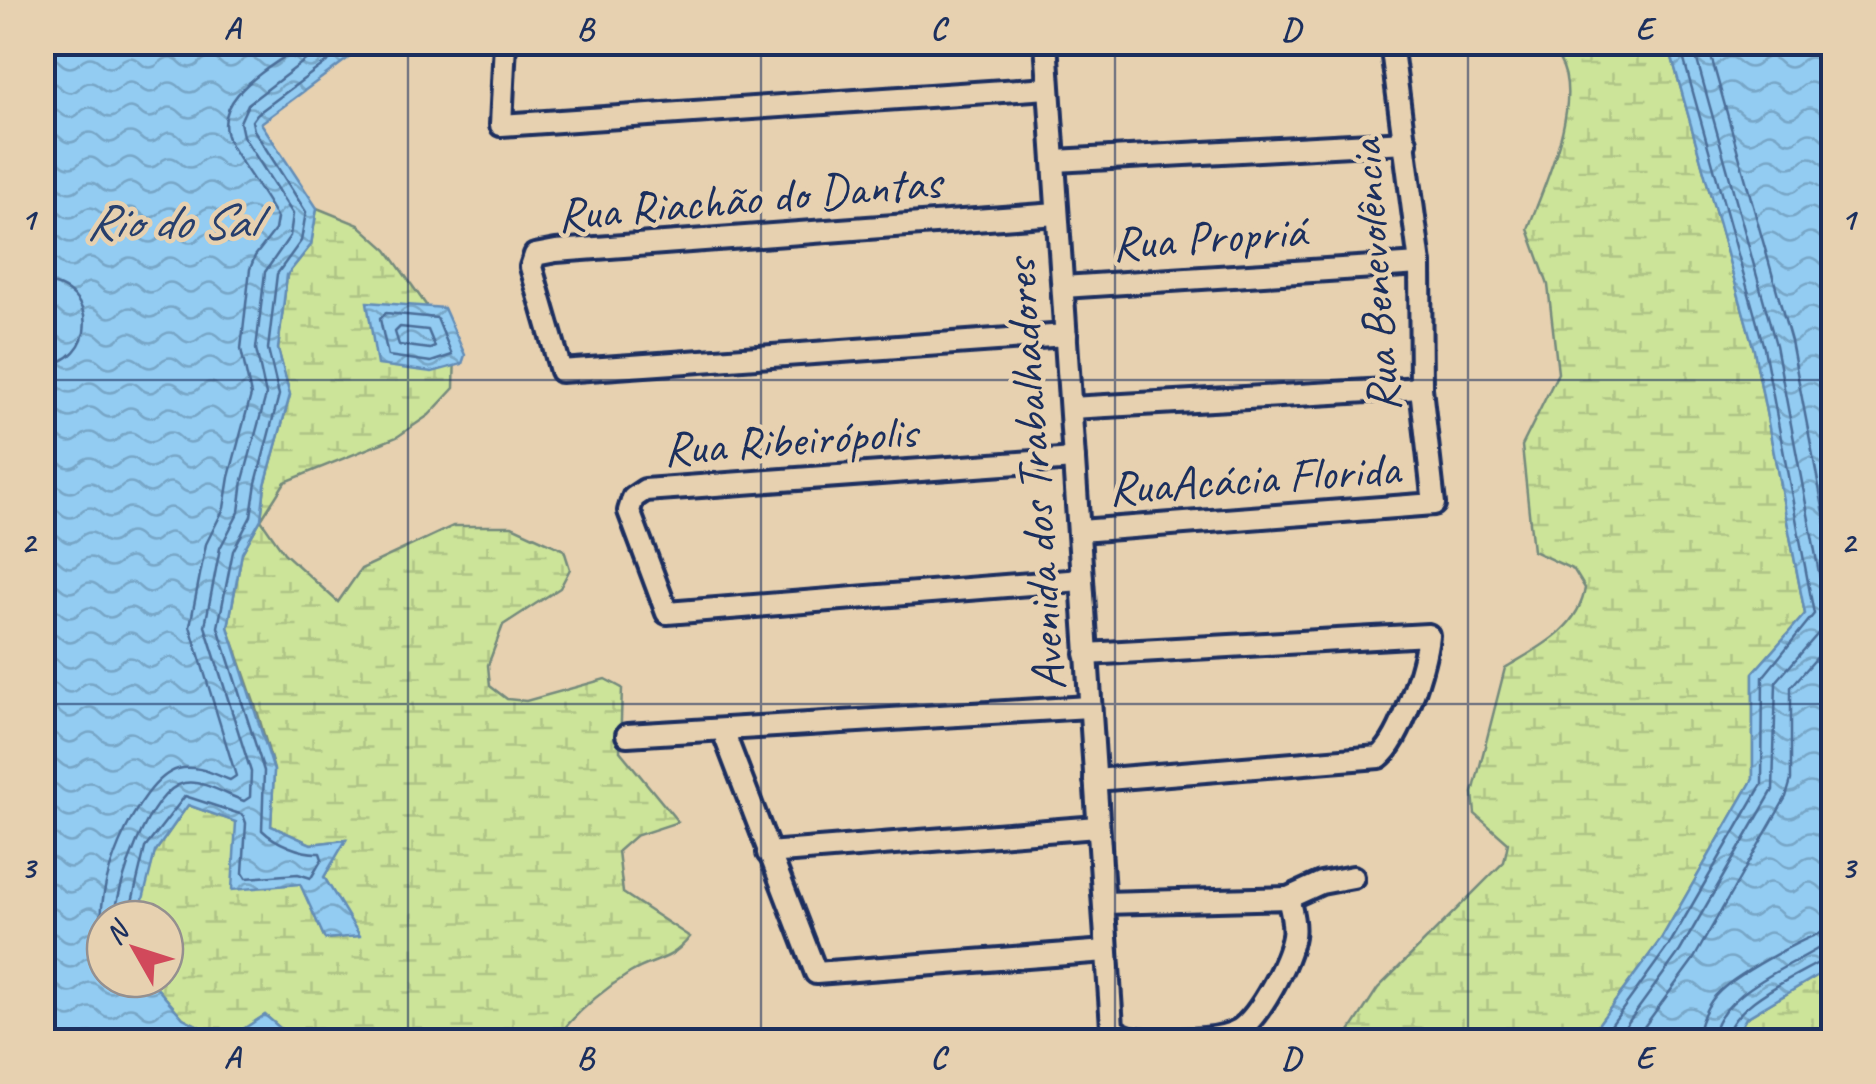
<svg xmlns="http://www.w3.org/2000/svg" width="1876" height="1084" font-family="Caveat,sans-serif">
	<defs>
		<pattern id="wetland-marsh" width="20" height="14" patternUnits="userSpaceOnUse" patternTransform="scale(2.5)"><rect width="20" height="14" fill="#cce499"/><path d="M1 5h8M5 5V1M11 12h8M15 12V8" fill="none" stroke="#afc486"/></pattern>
		<pattern id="water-waves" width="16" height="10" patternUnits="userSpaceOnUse" patternTransform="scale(2.5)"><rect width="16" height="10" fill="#93ccf2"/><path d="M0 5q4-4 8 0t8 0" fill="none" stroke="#77a6c7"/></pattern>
	</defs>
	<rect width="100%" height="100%" fill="#e7d1b0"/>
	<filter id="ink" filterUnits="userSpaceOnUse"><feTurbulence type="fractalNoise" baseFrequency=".01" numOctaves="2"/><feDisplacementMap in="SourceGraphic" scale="20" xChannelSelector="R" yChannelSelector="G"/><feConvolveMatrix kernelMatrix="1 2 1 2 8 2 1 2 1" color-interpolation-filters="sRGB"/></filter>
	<g filter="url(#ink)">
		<g fill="url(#wetland-marsh)" stroke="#748a7c" stroke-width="2.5">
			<path d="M 1545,43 L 1668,43 L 1754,350 L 1805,614 L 1753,673 L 1753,779 L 1661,939 L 1586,1041 L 1343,1042 L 1378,988 L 1504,862 L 1508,843 L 1475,814 L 1473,793 L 1505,668 C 1538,648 1579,629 1585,588 L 1574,570 L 1533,551 L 1522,446 L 1558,373 L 1548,285 L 1528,229 C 1543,188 1584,102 1560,61 C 1556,54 1549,48 1545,43 Z"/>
			<path d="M 317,208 L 359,225 L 387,250 L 448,336 L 455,351 L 454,388 L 429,415 L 397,437 L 285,482 L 261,520 L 284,553 L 338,602 L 361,569 L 453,526 L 512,526 L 564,550 L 570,569 L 560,588 L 503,625 L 488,665 L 490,686 L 507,699 L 526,701 L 605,679 L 622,688 L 620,751 L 678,822 L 635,836 L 618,851 L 623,893 L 690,937 C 669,963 655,958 630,973 C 599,992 575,1014 554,1041 L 295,1041 L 265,1015 L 227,1040 L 183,1018 L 149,979 L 165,979 L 165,919 L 138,919 L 137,916 L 155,852 L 188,805 L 236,822 L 300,883 L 325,939 L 359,936 L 324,877 L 345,840 L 311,844 L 271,826 L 274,770 L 258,714 L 228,627 L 242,553 L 261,519 L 265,485 L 290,395 L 278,349 L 287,275 L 311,245 Z"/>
			<polygon points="1833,966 1833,1041 1733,1042 1746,1018"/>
		</g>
		<g fill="url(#water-waves)" stroke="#638db7" stroke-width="2.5">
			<polygon points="43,42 351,43 351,56 261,123 317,208 311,245 287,275 278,349 290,395 265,485 261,519 242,553 228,627 274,771 271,826 311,844 346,840 324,877 360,936 325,939 300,884 232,890 236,822 188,805 155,852 138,919 105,919 105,979 149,979 183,1018 226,1040 265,1015 295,1041 43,1041 42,360 48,323 42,310"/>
			<polygon points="1668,43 1833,43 1833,966 1746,1018 1733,1041 1586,1041 1661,939 1753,779 1753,673 1805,614 1754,350"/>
			<polygon points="367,302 444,308 465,355 462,364 432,372 377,365"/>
		</g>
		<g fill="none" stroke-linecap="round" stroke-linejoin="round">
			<g stroke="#4b6e99" stroke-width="2.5">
				<polyline points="1707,42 1791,341 1834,565"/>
				<path d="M 42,283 C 99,285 99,363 42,365"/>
				<polygon points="386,313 437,318 452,355 431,362 388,356 380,319"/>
				<polygon points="400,327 428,330 435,347 430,349 399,345 395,332"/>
				<path d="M 115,919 C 116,888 149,790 184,783 C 201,779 227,795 244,801 L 250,797 L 251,772 L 205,626 L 220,548 L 239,512 L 243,480 L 266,395 L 256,349 L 265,272 L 290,236 L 293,214 L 243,136 L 240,122 L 248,104 L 329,42"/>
				<path d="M 128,919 L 145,848 L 185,796 L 243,815 L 246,823 L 243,873 L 246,878 L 298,874 L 311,878 L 322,859 L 320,853 C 302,854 275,843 262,830 L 264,771 L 218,627 L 233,551 L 251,516 L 256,483 L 279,395 L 268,349 L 277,274 L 301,241 L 306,212 L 254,130 L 252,121 L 257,114 L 340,52 L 342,42"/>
				<path d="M 105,936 C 88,898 137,780 178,769 C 196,764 214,774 230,780 L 236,776 L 190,626 L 206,544 L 224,508 L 229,477 L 251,395 L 241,349 L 250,269 L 255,256 L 275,230 L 277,218 C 264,193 245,170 231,145 C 204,98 276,65 306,42"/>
				<polyline points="1599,1042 1669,945 1762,784 1763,677 1814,614 1764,348 1679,42"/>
				<polyline points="1614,1042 1680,951 1773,790 1776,682 1822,629 1827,615 1776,345 1692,42"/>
				<polyline points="1633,1042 1693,960 1786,797 1791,780 1791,687 1834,638"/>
				<path d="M 1697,1042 C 1698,1024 1707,1003 1720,991 C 1737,975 1812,931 1834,930"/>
				<path d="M 1712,1042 C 1715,996 1784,969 1819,948 L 1834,945"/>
				<path d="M 1725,1042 C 1729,1004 1795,977 1825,959 L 1834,958"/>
			</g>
			<defs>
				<g id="minor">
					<polyline points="505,42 501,125 1048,88"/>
					<path d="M 1046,42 L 1112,1027 C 1123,1041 1145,1041 1162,1040 C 1184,1040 1220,1041 1239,1030 C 1260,1016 1289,961 1293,936 C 1295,924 1291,910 1288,898 L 1104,903"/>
					<polyline points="1055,161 1406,142"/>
					<polyline points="1057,214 556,251 535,255 531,267 561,371 1066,335"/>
					<polyline points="1063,287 1420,264"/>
					<polyline points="1071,408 1421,388"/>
					<polyline points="1074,459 645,490 633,498 629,511 667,613 1081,580"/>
					<polyline points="1080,531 1434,504 1421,388 1420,264 1391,42"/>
					<path d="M 1086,654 L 1428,635 C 1425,664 1402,739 1379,757 L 1095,780"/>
					<polyline points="730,729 726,739 816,973 1106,951"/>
					<polyline points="627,735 1089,707"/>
					<polyline points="768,853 1097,827"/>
					<polyline points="1288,898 1321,883 1353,877"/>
				</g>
			</defs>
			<use href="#minor" stroke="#1b2f5e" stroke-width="28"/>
			<use href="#minor" stroke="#e7d1b0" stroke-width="20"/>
		</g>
	</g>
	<path fill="none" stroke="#1b2f5e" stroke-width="2.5" stroke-opacity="0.55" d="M 408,42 L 408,1042M 761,42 L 761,1042M 1115,42 L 1115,1042M 1468,42 L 1468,1042M 42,380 L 1834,380M 42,704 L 1834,704"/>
	<g text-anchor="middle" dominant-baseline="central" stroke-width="9" stroke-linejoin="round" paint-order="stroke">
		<g font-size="48" fill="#1b2f5e" stroke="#e7d1b0">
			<text transform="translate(749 198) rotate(-5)">Rua Riachão do Dantas</text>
			<text transform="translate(1209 237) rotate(-4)">Rua Propriá</text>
			<text transform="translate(1374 276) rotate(-94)">Rua Benevolência</text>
			<text transform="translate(790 440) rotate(-4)">Rua Ribeirópolis</text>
			<text transform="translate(1034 475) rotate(-94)">Avenida dos Trabalhadores</text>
			<text transform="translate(1254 478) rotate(-4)">RuaAcácia Florida</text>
		</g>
		<g font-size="50" font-style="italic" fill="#273f6d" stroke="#e7d1b0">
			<text x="171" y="221">Rio do Sal</text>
		</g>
	</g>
	<rect width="1876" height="1084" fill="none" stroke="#e7d1b0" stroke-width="110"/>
	<g transform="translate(135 949) rotate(309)"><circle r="48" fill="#e7d1b0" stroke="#95908f" stroke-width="2.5"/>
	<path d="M0-8L18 38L0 25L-18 38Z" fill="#d1495b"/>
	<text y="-15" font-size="28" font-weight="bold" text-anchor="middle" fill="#1b2f5e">N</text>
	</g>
	<rect x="55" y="55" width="1766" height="974" fill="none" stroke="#1b2f5e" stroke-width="4"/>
	<g font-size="32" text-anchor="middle" font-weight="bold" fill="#1b2f5e">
		<text x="232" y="39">A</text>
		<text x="585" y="39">B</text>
		<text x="938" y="39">C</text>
		<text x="1291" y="39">D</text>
		<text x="1644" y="39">E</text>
		<text x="28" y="229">1</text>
		<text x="1848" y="229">1</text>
		<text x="28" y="553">2</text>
		<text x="1848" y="553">2</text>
		<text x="28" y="878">3</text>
		<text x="1848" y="878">3</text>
		<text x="232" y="1068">A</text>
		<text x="585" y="1068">B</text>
		<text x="938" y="1068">C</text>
		<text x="1291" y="1068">D</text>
		<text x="1644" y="1068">E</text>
	</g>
</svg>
